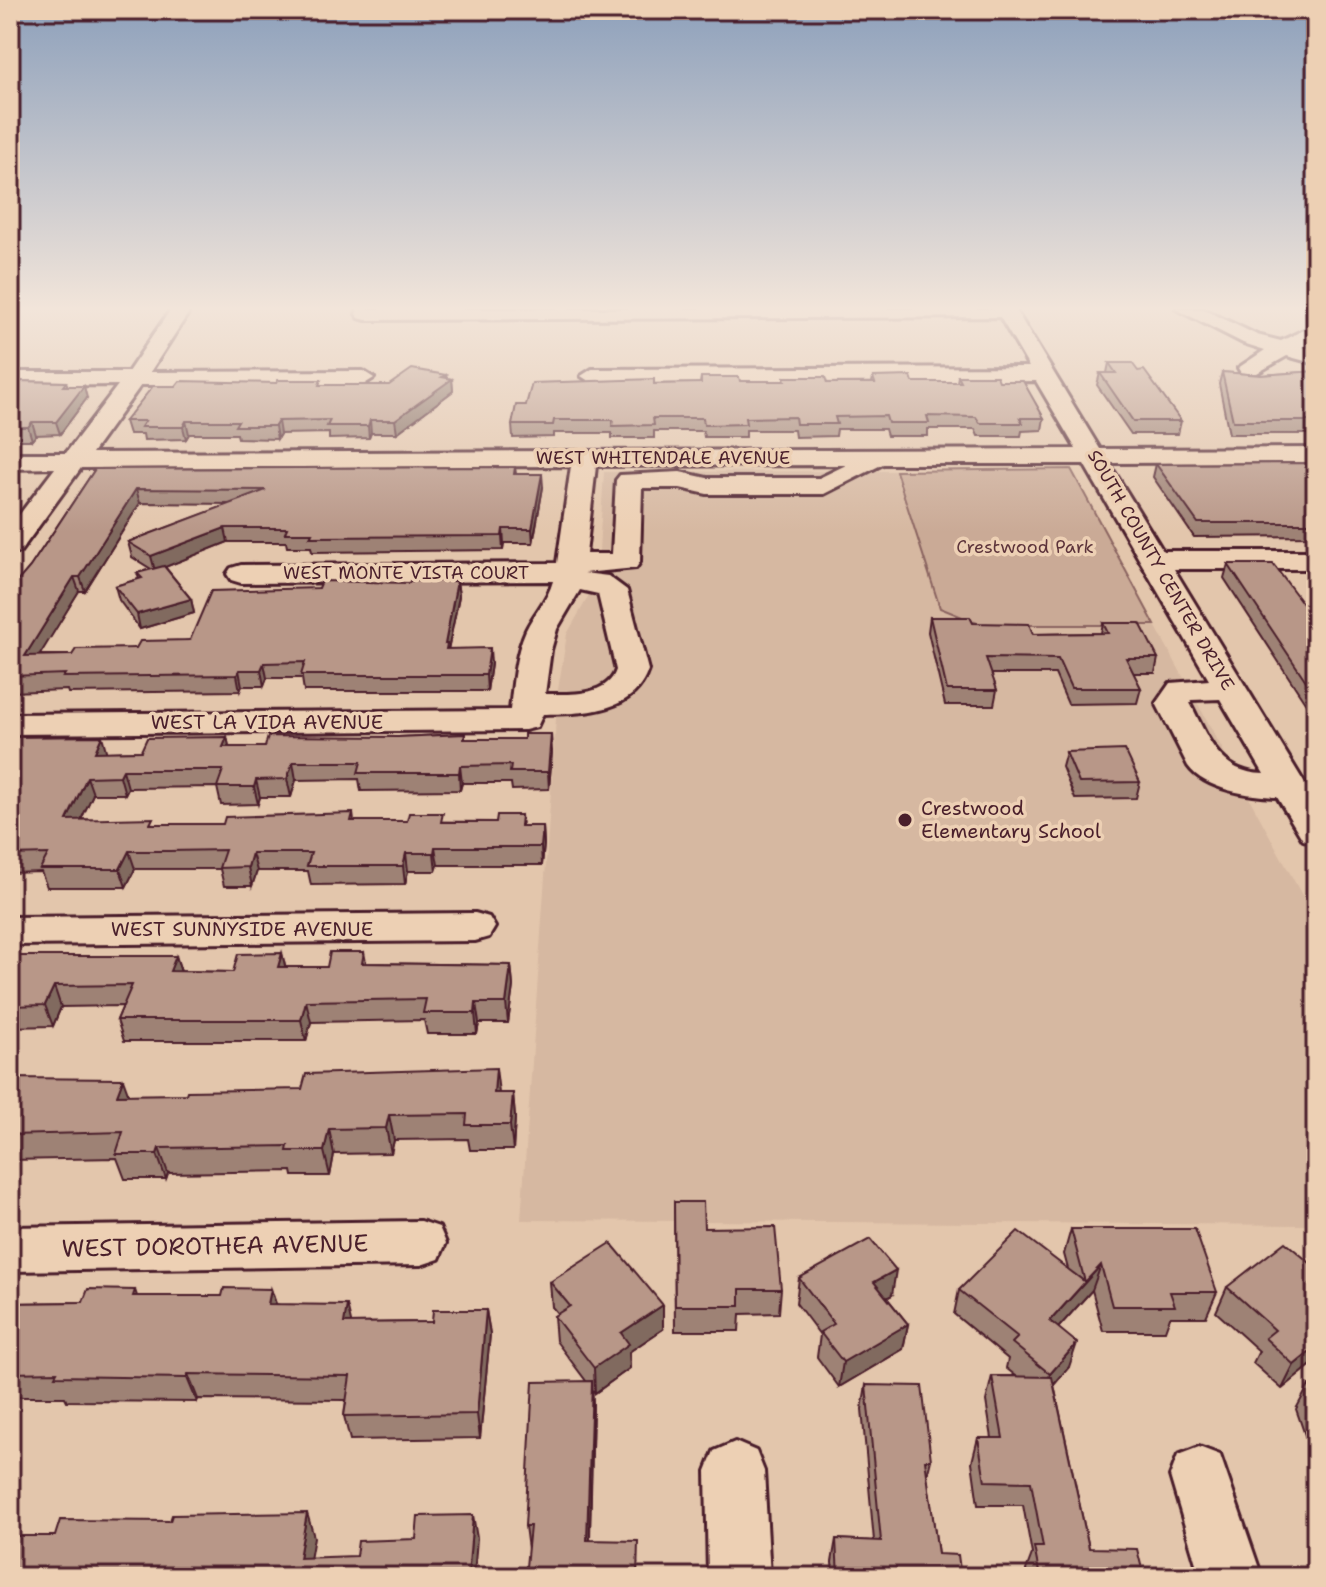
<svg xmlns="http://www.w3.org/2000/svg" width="1326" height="1587" font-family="'Shantell Sans',sans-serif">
	<rect width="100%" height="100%" fill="#e3c6ac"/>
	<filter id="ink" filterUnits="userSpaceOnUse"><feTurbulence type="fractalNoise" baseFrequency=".0125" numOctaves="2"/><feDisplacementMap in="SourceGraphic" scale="16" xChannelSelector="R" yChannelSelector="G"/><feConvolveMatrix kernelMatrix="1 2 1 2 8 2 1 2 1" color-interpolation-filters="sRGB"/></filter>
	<g filter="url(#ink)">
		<polygon fill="#d6b8a1" points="896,471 940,608 982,625 1155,625 1316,921 1316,1225 521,1220 558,690 567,634 587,599 598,566 604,472"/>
		<polygon fill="#caaa96" stroke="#8a6460" stroke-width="2" points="1071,469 1155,625 982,625 940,608 896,471"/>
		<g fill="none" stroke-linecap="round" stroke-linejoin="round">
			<defs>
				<g id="minor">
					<path d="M 171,309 L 191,309 L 150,372 L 363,371 L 374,378 L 363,385 L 141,385 L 92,453 L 1076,449 L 1036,381 L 592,383 L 581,376 L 592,369 L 1029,367 L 1000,317 L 366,320 L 359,318 L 356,314 L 358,309 L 1015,309 L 1100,449 L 1316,448 L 1316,462 L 1109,463 L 1163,551 L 1316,551 L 1316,569 L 1174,569 L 1316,802 L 1316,844 L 1303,840 L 1277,797 C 1250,796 1205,790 1188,766 L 1156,703 L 1170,683 L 1209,680 L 1084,464 L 883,464 L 824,494 L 707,494 L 680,488 L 642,488 L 640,562 L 636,568 L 584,573 L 608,576 L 627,590 L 648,670 C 634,714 582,713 543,714 L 537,727 L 525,730 L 10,734 L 10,714 L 510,710 C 513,684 515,654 526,630 C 534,613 548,600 553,581 L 241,583 L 231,580 L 227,574 L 231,568 L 241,565 L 557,563 L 571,466 L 81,468 L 20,552 L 10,554 L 10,527 L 55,468 L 10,469 L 10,453 L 66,453 L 118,385 L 10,386 L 10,372 L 128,372 ZM 846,465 L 819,478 L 707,478 L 680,472 L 620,475 L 616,480 L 612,554 L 586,554 L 596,466 ZM 580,590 L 598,594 L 616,670 C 607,697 569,694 545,694 L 551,650 L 557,629 ZM 1220,699 L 1264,774 C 1218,773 1208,737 1190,703 L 1192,700 Z"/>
					<polygon points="1176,309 1203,309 1257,335 1281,341 1316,324 1316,339 1302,347 1316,350 1316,364 1287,356 1257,373 1241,373 1238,368 1265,350 1243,343"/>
					<polygon points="475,913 489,917 495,927 489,937 475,941 10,945 10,917"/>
					<polygon points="421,1221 439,1227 446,1243 439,1259 421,1265 10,1271 10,1227"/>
					<polygon points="735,1442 756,1451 764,1471 770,1577 708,1577 706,1471 714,1451"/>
					<polygon points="1199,1447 1220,1455 1262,1577 1200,1577 1170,1476 1178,1455"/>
				</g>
			</defs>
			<use href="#minor" stroke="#4a1f2b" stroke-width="6"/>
			<use href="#minor" fill="#edd0b4" fill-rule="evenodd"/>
		</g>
		<g fill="#9e8275" stroke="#4a1f2b" stroke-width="2">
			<polygon points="1109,363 1138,371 1181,421 1178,434 1131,434 1097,385 1100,373 1107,373"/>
			<polygon points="1316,371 1316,434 1229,434 1219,384 1222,372 1261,375"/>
			<polygon points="958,376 999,381 1044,418 1042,430 1022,431 1021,436 978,436 975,429 928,429 928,436 887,436 885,429 837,429 836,436 795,437 794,430 746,430 746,437 704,437 703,431 654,431 654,438 612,438 612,433 554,433 554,437 513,438 512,425 526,405 700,383 701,377 740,381 784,381 784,377 827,383 872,383 873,377 913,382 957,382"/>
			<polygon points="447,378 452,379 453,391 397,433 371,433 369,438 329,439 329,433 280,434 277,439 238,438 237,434 189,434 186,439 144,440 143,434 129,434 125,421 322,385 389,385"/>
			<polygon points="10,381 66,382 68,386 87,398 60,434 36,435 32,440 10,440"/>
			<polygon points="1316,463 1316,536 1194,537 1153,477 1156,464"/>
			<polygon points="515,467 516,474 543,487 533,543 504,543 503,550 312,552 311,547 287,547 286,542 228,542 165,567 191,599 194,613 140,629 119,600 115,586 139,579 137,573 151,569 132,557 128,542 230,504 140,503 85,591 79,591 39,655 72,655 136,648 190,640 319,588 457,581 459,596 448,649 491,664 487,691 304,691 302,678 267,678 264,686 242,686 240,691 68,693 67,690 10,692 10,590 30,567 95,469"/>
			<polygon points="1228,564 1316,621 1316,719 1224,578"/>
			<polygon points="930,617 1033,634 1101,633 1103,623 1158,658 1155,673 1133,673 1141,688 1137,703 1068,704 1055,674 991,674 997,690 994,705 945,705 928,632"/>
			<polygon points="465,734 465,739 552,751 549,789 512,790 511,783 462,783 460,790 361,791 359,779 296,780 291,797 260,797 258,804 221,805 217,787 128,788 125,794 93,794 81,819 155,824 223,824 353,813 354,821 496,822 521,815 522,826 543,826 544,844 542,865 438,865 436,871 408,871 405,884 311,885 308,871 257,871 252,886 224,886 220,869 135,869 126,887 47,887 41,872 10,873 10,741 107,752 141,751 227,737 229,747 265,747 398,737"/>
			<polygon points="1066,752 1140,782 1136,798 1075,799 1062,767"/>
			<polygon points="364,952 366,963 511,965 513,986 508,1023 479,1023 477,1034 427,1034 424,1020 311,1022 306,1041 124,1041 117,1020 123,1006 61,1007 53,1026 10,1027 10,956 176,956 181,971 233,972 282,953 285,967 327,967"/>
			<polygon points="10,1078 128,1095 513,1093 515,1118 513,1150 470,1150 468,1139 394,1140 391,1153 334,1154 330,1176 293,1176 292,1171 168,1173 166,1179 125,1179 117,1158 10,1160"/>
			<polygon points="674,1202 704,1228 781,1289 779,1313 740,1314 739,1331 675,1331"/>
			<polygon points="1071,1229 1217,1292 1206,1317 1170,1317 1165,1331 1103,1331 1092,1290 1058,1328 1069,1367 1054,1385 1089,1548 1144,1577 1027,1577 1026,1570 1032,1554 1023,1505 978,1505 972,1462 978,1438 992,1438 986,1401 992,1376 1016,1376 1006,1368 1008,1359 954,1314 959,1290 1068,1269 1064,1254"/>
			<polygon points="1316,1268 1316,1361 1282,1389 1253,1363 1259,1351 1216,1312 1227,1287"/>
			<polygon points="799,1278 892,1295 887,1298 908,1324 903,1349 839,1387 817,1357 820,1335 796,1303"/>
			<polygon points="550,1282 663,1329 629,1352 630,1368 595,1393 592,1389 593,1405 590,1540 638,1564 528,1549 525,1526 586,1381 556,1341 554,1316 558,1314 552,1307"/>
			<polygon points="271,1289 276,1304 352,1323 432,1322 486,1310 490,1334 480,1438 350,1440 344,1416 346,1400 198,1399 197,1402 67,1401 65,1397 10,1397 10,1303 83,1302 135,1290 137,1296 222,1296"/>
			<polygon points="866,1385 931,1460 927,1476 938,1554 961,1577 833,1577 832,1562 836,1539 874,1541 862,1409"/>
			<polygon points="1309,1385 1316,1385 1316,1467 1296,1409"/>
		</g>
		<g fill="#816a5f" stroke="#4a1f2b" stroke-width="2">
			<polygon points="446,375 447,382 452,379 453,391 397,433 395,420"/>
			<polygon points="84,386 87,398 60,434 56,422"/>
			<polygon points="370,420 371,433 369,438 368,426"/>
			<polygon points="186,421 189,434 186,439 183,427"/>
			<polygon points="278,421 280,434 277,439 275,426"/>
			<polygon points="32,422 36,435 32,440 28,427"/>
			<polygon points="542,474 543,487 533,543 532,529"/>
			<polygon points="136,489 140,503 85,591 80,577"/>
			<polygon points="225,528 228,542 155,571 151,556"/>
			<polygon points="503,529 504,543 503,550 502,536"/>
			<polygon points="74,577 79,591 30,671 25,656"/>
			<polygon points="457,581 459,596 448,650 445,644"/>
			<polygon points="191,599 194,613 140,629 137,614"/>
			<polygon points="490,648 491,664 487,691 486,675"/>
			<polygon points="264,663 267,678 264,686 261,670"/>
			<polygon points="239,670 242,686 240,691 237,675"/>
			<polygon points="551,734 552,751 549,789 548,772"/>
			<polygon points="102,736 107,754 95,752"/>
			<polygon points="227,737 231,755 223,747"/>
			<polygon points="293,762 296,780 291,797 287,779"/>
			<polygon points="460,766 462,783 460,790 459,773"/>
			<polygon points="123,770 128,788 125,794 120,776"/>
			<polygon points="87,777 93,794 73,837 67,820"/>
			<polygon points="256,780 260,797 258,804 254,787"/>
			<polygon points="543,826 544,844 542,865 541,847"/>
			<polygon points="435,847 438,865 436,871 434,853"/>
			<polygon points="129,851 135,869 126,887 120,869"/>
			<polygon points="252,853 257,871 252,886 248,867"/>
			<polygon points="406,853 408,871 405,884 403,866"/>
			<polygon points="282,953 287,974 278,967"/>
			<polygon points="176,956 182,976 170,971"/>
			<polygon points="511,965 513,986 508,1023 506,1003"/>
			<polygon points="54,986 61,1007 53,1026 45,1005"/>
			<polygon points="306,1001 311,1022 306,1041 301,1020"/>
			<polygon points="476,1003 479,1023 477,1034 475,1013"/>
			<polygon points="496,1068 499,1093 494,1093"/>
			<polygon points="123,1079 132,1104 117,1095"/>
			<polygon points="513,1093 515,1118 513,1150 510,1125"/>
			<polygon points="389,1115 394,1140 391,1153 386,1128"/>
			<polygon points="329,1129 334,1154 330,1176 324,1151"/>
			<polygon points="159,1148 168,1173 166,1179 157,1154"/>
			<polygon points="1101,1265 1092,1290 1042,1346 1050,1321"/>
			<polygon points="896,1270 892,1295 870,1307 874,1282"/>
			<polygon points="1316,1280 1316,1289 1311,1299 1310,1285"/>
			<polygon points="271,1289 279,1313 268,1304"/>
			<polygon points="347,1305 353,1330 344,1323"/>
			<polygon points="663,1305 663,1329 629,1352 630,1368 595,1393 594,1368 621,1333"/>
			<polygon points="486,1310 490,1334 480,1438 477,1414"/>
			<polygon points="908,1324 903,1349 839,1387 843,1362"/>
			<polygon points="1077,1343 1069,1367 1042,1398 1050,1374"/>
			<polygon points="1316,1347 1316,1361 1282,1389 1294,1365"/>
			<polygon points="188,1374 198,1399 197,1402 187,1378"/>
			<polygon points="592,1381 593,1405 589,1563 587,1540"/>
			<polygon points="307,1513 314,1537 307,1577 299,1558"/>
			<polygon points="473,1515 477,1538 474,1577 468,1577"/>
		</g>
		<g fill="#b89788" stroke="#4a1f2b" stroke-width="2">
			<polygon points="1109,363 1132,363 1138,371 1144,370 1181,421 1133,421 1100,373 1116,373"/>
			<polygon points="412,369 446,375 442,377 452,379 395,420 370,420 368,426 327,426 330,420 278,421 275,426 235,426 238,421 186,421 183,427 141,427 145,421 125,421 153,386 176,386 180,381 277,383 278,380 321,380 319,385 389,385"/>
			<polygon points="1316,371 1316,421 1233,421 1222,372 1261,375"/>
			<polygon points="911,376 913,382 961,382 958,376 997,376 999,381 1023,381 1044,418 1020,418 1023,423 980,423 976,417 927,416 929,423 888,423 886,416 835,417 837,424 796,424 795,417 745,418 746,424 704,425 703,418 653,418 654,425 612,426 613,420 554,420 553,425 512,425 516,405 526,405 532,383 654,379 654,384 701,383 701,377 739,377 740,381 785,381 784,377 825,377 827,383 875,383 873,377"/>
			<polygon points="10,381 66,382 63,386 84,386 56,422 32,422 28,427 10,427"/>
			<polygon points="1316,463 1316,523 1198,523 1156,464"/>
			<polygon points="515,467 514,474 542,474 532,529 503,529 502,536 310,537 312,533 285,533 287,528 225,528 151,556 128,542 266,490 136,489 84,571 80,577 74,577 25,656 72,655 76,649 136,648 140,641 190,640 211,591 319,588 322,581 409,583 410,581 457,581 445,644 447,644 446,649 490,648 486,675 301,675 305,662 264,663 261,670 239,670 237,675 63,677 65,674 10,676 10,590 30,567 95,469"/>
			<polygon points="1228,564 1273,564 1316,621 1316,696"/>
			<polygon points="164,566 191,599 137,614 115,586 142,578 137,573"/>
			<polygon points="930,617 970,617 973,623 1029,624 1033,634 1108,633 1103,623 1140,623 1158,658 1126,658 1141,688 1071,688 1058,659 986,658 997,690 947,690"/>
			<polygon points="465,734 464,739 524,739 524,734 551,734 548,772 510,772 511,765 460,766 459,773 358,773 361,762 293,762 287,779 256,780 254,787 217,787 223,770 123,770 120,776 87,777 67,820 153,818 150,824 223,824 225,817 353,813 351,821 407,821 409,813 443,813 441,822 496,822 497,815 521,815 520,826 543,826 541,847 435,847 434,853 406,853 403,866 307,866 311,853 252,853 248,867 219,868 225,850 169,851 129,851 120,869 40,869 48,854 10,855 10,741 13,737 102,736 95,752 141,751 147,738 227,737 223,747 265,747 268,736 398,737"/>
			<polygon points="1125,750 1140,782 1079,783 1066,752"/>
			<polygon points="330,952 364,952 362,963 511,965 506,1003 476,1003 475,1013 423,1013 426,999 306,1001 301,1020 117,1020 132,985 54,986 45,1005 10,1006 10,956 176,956 170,971 233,972 238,954 282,953 278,967 327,967"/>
			<polygon points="496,1068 494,1093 513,1093 510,1125 466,1125 467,1114 389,1115 386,1128 329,1129 324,1151 287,1151 288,1146 159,1148 157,1154 116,1154 123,1132 10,1135 10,1078 123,1079 117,1095 186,1094 187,1091 302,1089 306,1074"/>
			<polygon points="674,1202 703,1202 704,1228 775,1227 781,1289 740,1289 740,1306 675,1306"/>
			<polygon points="1071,1229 1195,1229 1217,1292 1170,1292 1175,1306 1112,1306 1101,1265 1085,1282"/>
			<polygon points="1018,1231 1085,1282 1050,1321 1077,1343 1050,1374 1012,1343 1018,1337 959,1290"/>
			<polygon points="870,1239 896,1270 874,1282 908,1324 843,1362 820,1332 834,1324 799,1278"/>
			<polygon points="1285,1242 1316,1268 1316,1280 1310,1285 1316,1290 1316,1347 1294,1365 1265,1338 1275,1330 1227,1287"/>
			<polygon points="611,1243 663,1305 621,1333 629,1344 594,1368 554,1316 570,1306 550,1282"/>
			<polygon points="224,1288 271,1289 268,1304 347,1305 344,1323 432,1322 433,1310 486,1310 477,1414 344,1416 350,1376 188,1374 187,1378 55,1376 57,1372 10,1373 10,1303 83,1302 88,1289 135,1290 133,1296 222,1296"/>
			<polygon points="992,1376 1052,1377 1089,1548 1137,1549 1144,1577 1040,1577 1034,1547 1043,1547 1031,1482 985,1481 978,1438 1003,1438"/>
			<polygon points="592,1381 587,1540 638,1541 637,1577 525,1577 530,1526 525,1526 533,1382"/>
			<polygon points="866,1385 922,1386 931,1460 925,1460 938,1554 958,1555 961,1577 838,1577 836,1539 881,1541"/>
			<polygon points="1309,1385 1316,1385 1316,1404"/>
			<polygon points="307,1513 299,1558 356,1556 358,1541 416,1539 418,1516 473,1515 468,1577 10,1577 10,1536 55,1536 60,1520 170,1521 172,1515"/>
		</g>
	</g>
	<linearGradient id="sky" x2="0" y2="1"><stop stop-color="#8da0bb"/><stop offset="0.58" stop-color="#f2e5da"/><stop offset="1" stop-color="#f2e5da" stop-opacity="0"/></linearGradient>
	<rect width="1326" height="532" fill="url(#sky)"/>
	<circle fill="#4a1f2b" stroke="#edd0b4" stroke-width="3" cx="905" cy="820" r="8"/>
	<g text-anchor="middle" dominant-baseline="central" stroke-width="7" stroke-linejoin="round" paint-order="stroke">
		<g font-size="18" fill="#4a1f2b" stroke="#edd0b4">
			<text x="663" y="458">WEST WHITENDALE AVENUE</text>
			<text transform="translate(1161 570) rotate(60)">SOUTH COUNTY CENTER DRIVE</text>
			<text x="406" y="573">WEST MONTE VISTA COURT</text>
		</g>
		<g font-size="18" fill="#5d343b" stroke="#edd0b4">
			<text x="1025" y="547">Crestwood Park</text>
		</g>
		<g font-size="20" fill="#4a1f2b" stroke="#edd0b4">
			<text x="267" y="722">WEST LA VIDA AVENUE</text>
			<text x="242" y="929">WEST SUNNYSIDE AVENUE</text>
		</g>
		<g font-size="20" fill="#4a1f2b" stroke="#edd0b4" text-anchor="start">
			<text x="921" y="808">Crestwood<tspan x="921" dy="23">Elementary School</tspan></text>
		</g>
		<g font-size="24" fill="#4a1f2b" stroke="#edd0b4">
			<text transform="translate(215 1246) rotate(-1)">WEST DOROTHEA AVENUE</text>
		</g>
	</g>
	<rect width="1326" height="1587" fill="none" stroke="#edd0b4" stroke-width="40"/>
	<rect x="20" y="20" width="1286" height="1547" fill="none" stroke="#4a1f2b" stroke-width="3" filter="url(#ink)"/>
</svg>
